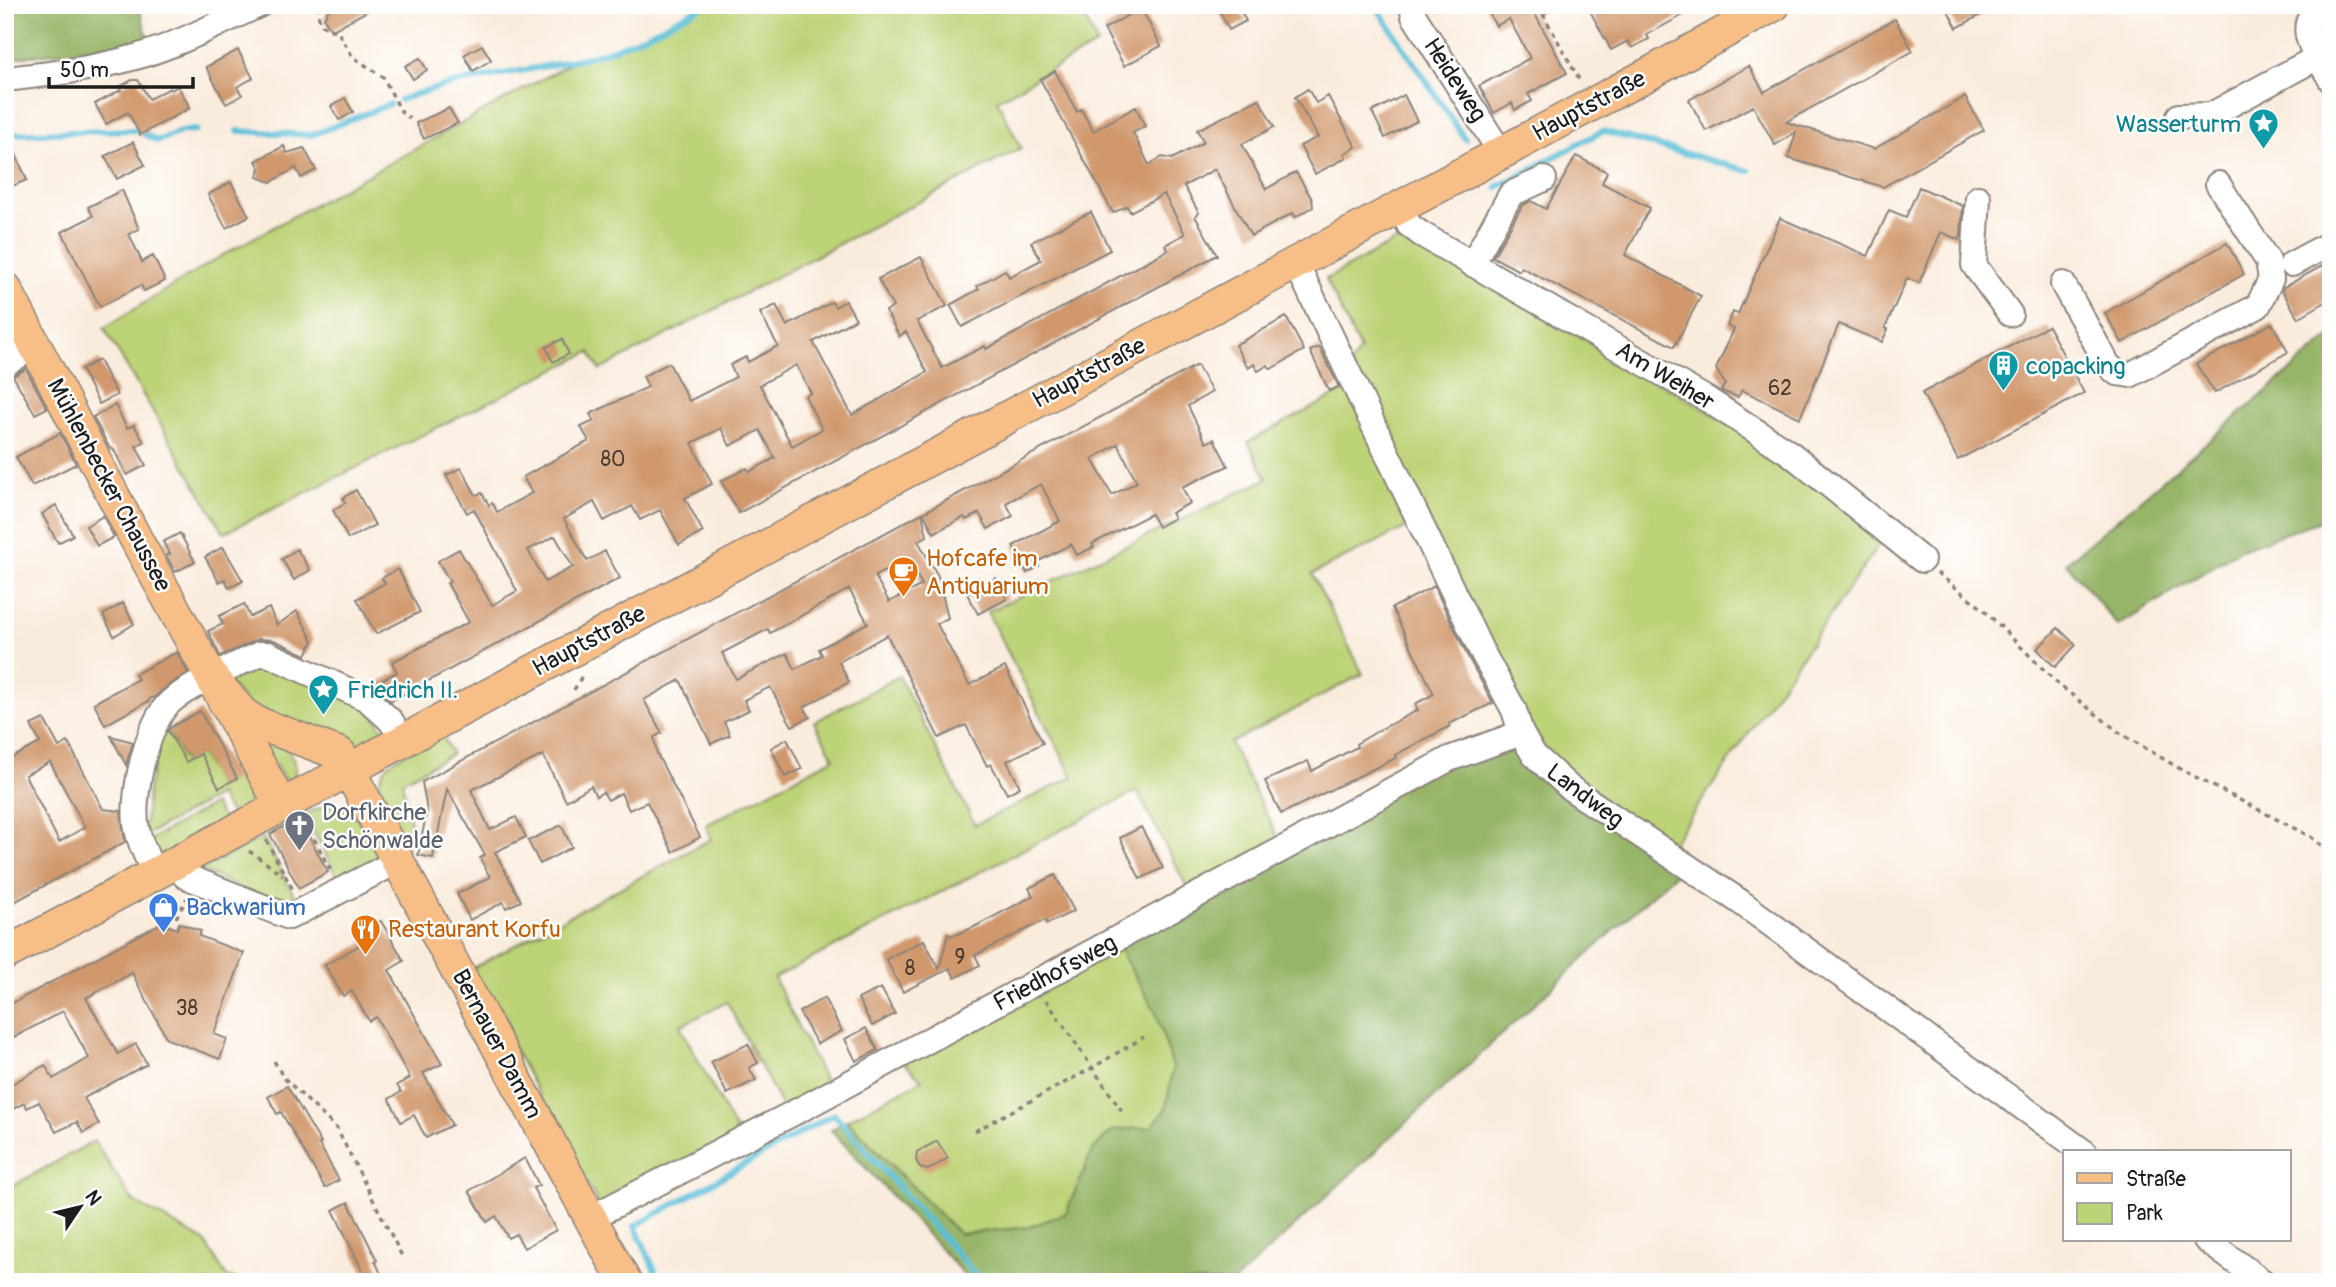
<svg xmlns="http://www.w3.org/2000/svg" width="2336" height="1287" font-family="Pangolin,sans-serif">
	<rect width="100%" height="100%" fill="#fff"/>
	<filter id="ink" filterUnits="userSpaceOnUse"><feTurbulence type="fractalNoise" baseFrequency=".0143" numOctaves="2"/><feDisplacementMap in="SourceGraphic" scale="14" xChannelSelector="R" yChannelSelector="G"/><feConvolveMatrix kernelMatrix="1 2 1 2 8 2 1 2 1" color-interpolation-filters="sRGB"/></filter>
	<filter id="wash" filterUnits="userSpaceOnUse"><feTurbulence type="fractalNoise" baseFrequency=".00686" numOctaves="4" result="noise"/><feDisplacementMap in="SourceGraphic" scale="28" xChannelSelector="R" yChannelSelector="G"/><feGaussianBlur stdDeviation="1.57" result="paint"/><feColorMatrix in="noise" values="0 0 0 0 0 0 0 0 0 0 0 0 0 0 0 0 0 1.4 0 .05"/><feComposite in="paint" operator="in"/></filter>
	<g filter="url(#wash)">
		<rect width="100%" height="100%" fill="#faecdd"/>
		<g fill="#bdd377" stroke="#6c784a" stroke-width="2">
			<path d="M 705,5 L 1079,5 L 1097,44 L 997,100 L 1021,148 L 600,370 L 590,352 L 224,533 L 104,328 L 221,256 L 580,58 C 624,47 664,25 705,5 Z"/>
			<polygon points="1406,235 1766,445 1883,539 1669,848 1534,755 1350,365 1360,350 1326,279"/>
			<polygon points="1349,388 1415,523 1312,574 1363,674 1230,743 1279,839 1188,889 1137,791 774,978 826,1083 782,1107 727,1002 680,1026 739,1137 599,1205 471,969 711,839 706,825 834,758 814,722 899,676 975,825 1073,777 987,612 1267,479 1248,442"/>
			<polygon points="262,658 363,700 387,735 365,743 338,744 258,718 225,678"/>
			<path d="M 167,729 L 185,762 L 201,754 L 219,787 L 250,770 C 255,791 252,806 233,818 L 219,795 L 144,836 L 148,789 L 162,731 Z"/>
			<path d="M 253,732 L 285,745 C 291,755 300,768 293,779 L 284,779 Z"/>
			<path d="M 443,736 L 452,754 L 402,781 L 413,832 L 404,852 C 392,826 361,783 394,760 C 409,750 427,744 443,736 Z"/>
			<polygon points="214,804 225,823 158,859 146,842"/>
			<path d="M 329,805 C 357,806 365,831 377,853 L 374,862 L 339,880 L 304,814 Z"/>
			<polygon points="263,837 299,904 287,910 201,870"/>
			<polygon points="1143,934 1235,1136 987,1282 847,1120 922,1080 902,1061"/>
			<polygon points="94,1141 133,1201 204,1241 227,1277 243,1282 5,1282 5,1190"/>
		</g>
		<g fill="#96b568" stroke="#596842" stroke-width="2">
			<polygon points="5,5 138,5 148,38 139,43 5,59"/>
			<polygon points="2331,336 2331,517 2241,549 2118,626 2066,563"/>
			<polygon points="1520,735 1677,872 1234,1282 971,1282 831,1130 847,1120 959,1234 1029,1227 1066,1213 1093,1149 1113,1130 1152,1127 1166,1108 1173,1067 1155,1011 1118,947 1450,761"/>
		</g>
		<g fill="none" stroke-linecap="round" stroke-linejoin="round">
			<g stroke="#5abfd8" stroke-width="6">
				<polyline points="1375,5 1465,139"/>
				<path d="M 400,100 C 464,75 533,73 598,54 C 635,43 671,22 705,5"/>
				<polyline points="238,131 312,135 390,104"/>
				<polyline points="5,134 137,130 157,141 182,131 196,130"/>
				<polyline points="1497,187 1603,131 1749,171"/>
				<polyline points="660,1282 635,1226 834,1114 982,1282"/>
			</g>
		</g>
		<g id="blocks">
			<g fill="#d0986c" fill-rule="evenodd">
				<polygon points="331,5 378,5 331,31 324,18"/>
				<polygon points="1216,5 1238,5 1246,21 1229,30"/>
				<polygon points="1484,5 1534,5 1531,7 1567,73 1528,94 1532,101 1515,110 1512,103 1494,113 1479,86 1530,58 1509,19 1496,26"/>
				<polygon points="1601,5 1701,5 1647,35 1649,39 1632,48 1628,41 1611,50 1590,11"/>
				<polygon points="1945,5 1999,5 1957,28"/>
				<polygon points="1141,8 1161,46 1124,66 1104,29"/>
				<polygon points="1895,19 1913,51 1786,122 1874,149 1965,97 1984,130 1883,187 1788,158 1796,132 1775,145 1753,106 1706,131 1689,100 1749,66 1764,92"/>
				<polygon points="482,45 491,60 473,71 464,55"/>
				<polygon points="238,50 253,78 237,87 242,95 226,104 206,67"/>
				<polygon points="420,58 427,70 413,79 405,66"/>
				<path d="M 1055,71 L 1077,112 L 1081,109 L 1093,131 L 1136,107 L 1145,126 L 1133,133 L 1149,165 L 1162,157 L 1172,159 L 1204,142 L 1197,130 L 1259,99 L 1274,127 L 1242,144 L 1266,189 L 1296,172 L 1312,199 L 1313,207 L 1295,217 L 1293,213 L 1251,236 L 1215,169 L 1184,186 L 1199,213 L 1195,216 L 1217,255 L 739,513 L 721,481 L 747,468 L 749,472 L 775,458 L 760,430 L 730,446 L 721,428 L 692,443 L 712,484 L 685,498 L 703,532 L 679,545 L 660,510 L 640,520 L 632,506 L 604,521 L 594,502 L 564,519 L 587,561 L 605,551 L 620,578 L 391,701 L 385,695 L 378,682 L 397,672 L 392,662 L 469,622 L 447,583 L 450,582 L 438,561 L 459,549 L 492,605 L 517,591 L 474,509 L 467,513 L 446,475 L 461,468 L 476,495 L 482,493 L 489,505 L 492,503 L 497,512 L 532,493 L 523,477 L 589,441 L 581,427 L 594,421 L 590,414 L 648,387 L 643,376 L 669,363 L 689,401 L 736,377 L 730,365 L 746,357 L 748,362 L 778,346 L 760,313 L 776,305 L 787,326 L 832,302 L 835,307 L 846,301 L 856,319 L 813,342 L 852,415 L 927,372 L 906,332 L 899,336 L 886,311 L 893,307 L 878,279 L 921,257 L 947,306 L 917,321 L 942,368 L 985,346 L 986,349 L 1168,250 L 1165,245 L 1185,234 L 1164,194 L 1130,212 L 1127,206 L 1113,213 L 1040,79 ZM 796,365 L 811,393 L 805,396 L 822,429 L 792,446 L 760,385 ZM 555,536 L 573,567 L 545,582 L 528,550 Z"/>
				<polygon points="132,80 138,80 149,99 170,88 171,90 178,86 190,108 140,135 128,112 106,124 95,104 121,90 119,87"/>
				<polygon points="1308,89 1316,103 1328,96 1356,147 1344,154 1346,158 1315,174 1300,146 1318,137 1295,97"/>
				<polygon points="1404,95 1417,121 1385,138 1372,112"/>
				<polygon points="345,98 353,112 339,120 331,106"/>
				<polygon points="449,108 458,123 424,139 416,123"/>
				<polygon points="5,130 27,180 5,189"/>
				<polygon points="133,142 145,165 117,179 105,156"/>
				<polygon points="284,146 287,153 304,148 316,170 301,178 296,168 271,182 257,177 260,168 256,161"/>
				<polygon points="1576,156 1607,172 1602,183 1650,208 1625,255 1701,296 1674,347 1521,267 1519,271 1493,257 1522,206 1531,201 1546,209"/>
				<polygon points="231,182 249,216 226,228 208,195"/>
				<polygon points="1919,187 1963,206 1961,235 1959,240 1941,232 1919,283 1907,278 1885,328 1888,329 1882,342 1839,324 1800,418 1742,390 1738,397 1721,391 1725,384 1716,369 1734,329 1727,326 1733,312 1738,314 1780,218 1868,256 1889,210 1906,217"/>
				<polygon points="122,190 139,229 129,234 142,262 153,256 165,281 144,291 141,285 100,307 62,232 93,216 88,207"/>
				<polygon points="1091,212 1110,250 962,327 950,305 979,289 977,286 1005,270 1009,277 1041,260 1031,242"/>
				<polygon points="2227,243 2244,274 2122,343 2105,313"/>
				<polygon points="2331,261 2331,299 2298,318 2282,290 2284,287"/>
				<polygon points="1286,317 1304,350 1271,369 1268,365 1258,371 1254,364 1248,368 1235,345"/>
				<polygon points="2272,323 2288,352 2215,393 2196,364"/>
				<polygon points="2048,326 2084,393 1958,460 1922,393"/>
				<polygon points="562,339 569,354 553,362 546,347"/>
				<polygon points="1319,347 1339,387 1329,391 1310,351"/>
				<polygon points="99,360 117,395 99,404 81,369"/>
				<path d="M 1197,365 L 1212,392 L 1188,406 L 1206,443 L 1214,439 L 1228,466 L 1182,487 L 1190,503 L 1171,513 L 1174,518 L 1158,527 L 1151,514 L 1092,544 L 1094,547 L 1077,555 L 1071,544 L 1037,562 L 1039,566 L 1027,573 L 1013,546 L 1060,521 L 1041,484 L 1006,503 L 1013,516 L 988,529 L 979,513 L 966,520 L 964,517 L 934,533 L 923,513 ZM 1118,444 L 1137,482 L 1112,495 L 1092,459 Z"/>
				<polygon points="26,369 47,408 35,414 13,376"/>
				<polygon points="115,405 127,428 134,425 144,442 136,446 146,465 127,475 113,448 110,449 93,417"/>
				<polygon points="60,433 76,464 32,486 16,457"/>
				<polygon points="356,490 375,525 348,539 333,510 345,503 343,498"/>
				<polygon points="56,505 73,535 58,543 42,514"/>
				<path d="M 922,513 L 927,536 L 918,541 L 938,576 L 948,618 L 937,624 L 958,664 L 969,685 L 1005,667 L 1043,743 L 1007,761 L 1020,787 L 1007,794 L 991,764 L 987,766 L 966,725 L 939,738 L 887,635 L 839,662 L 849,682 L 804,707 L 810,717 L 792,726 L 770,687 L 744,700 L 749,710 L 724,722 L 730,735 L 711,744 L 680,680 L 644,700 L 662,733 L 654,737 L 657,754 L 700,837 L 673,852 L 647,802 L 629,810 L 621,793 L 608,800 L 603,792 L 596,796 L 591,786 L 566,801 L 543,755 L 471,790 L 490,830 L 516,817 L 526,837 L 495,852 L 521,901 L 506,908 L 503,902 L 470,920 L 457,894 L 490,877 L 480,858 L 485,855 L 447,789 L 433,858 L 418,855 L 427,811 L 422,782 ZM 908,559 L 922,585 L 889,602 L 875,576 ZM 849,589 L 868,623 L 819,649 L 822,655 L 795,669 L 787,653 L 736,679 L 722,653 L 768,629 L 770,633 Z"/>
				<polygon points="103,516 114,537 97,546 86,526"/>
				<polygon points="180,533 195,562 175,572 166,555 170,554 163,542"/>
				<polygon points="223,547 243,581 229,588 225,579 219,582 205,557"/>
				<polygon points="297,549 310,570 294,580 282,559"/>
				<polygon points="398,569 420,612 376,634 357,599 385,583 382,578"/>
				<polygon points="996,578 1007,599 978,614 967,594"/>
				<polygon points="1434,586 1468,657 1493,703 1449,724 1450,726 1395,755 1396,758 1281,814 1265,781 1308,761 1312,771 1357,747 1356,744 1381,729 1418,710 1415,704 1434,694 1392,608"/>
				<polygon points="123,603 134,624 114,636 103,615"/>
				<polygon points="244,604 250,617 269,608 277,625 297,611 313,641 306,655 274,640 259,639 220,656 208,631 223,624 219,616"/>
				<polygon points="2058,628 2076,645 2055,667 2037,649"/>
				<polygon points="177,652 188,673 170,684 155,697 150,698 149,701 105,725 94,703 138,679 135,674"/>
				<polygon points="200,711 237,778 219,788 201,754 186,762 168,731 171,727"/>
				<path d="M 44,719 L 59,747 L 68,742 L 103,809 L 121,811 L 125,842 L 5,907 L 5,761 L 40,743 L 31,725 ZM 50,762 L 85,827 L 59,842 L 25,775 Z"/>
				<polygon points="111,736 133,742 126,765"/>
				<polygon points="787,739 802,769 785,777 771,748"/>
				<polygon points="299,818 328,872 299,888 270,834"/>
				<polygon points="561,825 572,847 540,864 528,841"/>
				<polygon points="1141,827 1163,868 1140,879 1120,838"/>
				<polygon points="1055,875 1074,911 1047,924 1045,920 975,955 980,965 955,978 950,968 903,992 886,959 924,940 939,969 948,934 953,936 974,927 1033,896 1029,888"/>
				<polygon points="381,921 404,961 389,970 442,1064 423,1073 452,1125 426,1138 414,1115 401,1122 389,1099 401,1092 397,1085 410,1078 376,1017 369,1021 352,991 343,996 325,965 365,942 360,933"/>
				<polygon points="161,923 177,929 179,923 201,931 199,936 244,953 214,1034 227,1039 220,1059 167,1039 132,973 86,998 118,1054 136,1044 147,1064 84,1098 99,1124 83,1133 77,1122 56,1132 39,1102 27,1108 24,1103 5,1113 5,1088 45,1065 53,1079 89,1058 63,1011 5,1042 5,1007"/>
				<polygon points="881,988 895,1014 872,1026 858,999"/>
				<polygon points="824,998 842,1031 817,1044 799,1012"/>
				<polygon points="866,1028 878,1050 856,1061 845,1039"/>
				<polygon points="748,1044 758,1063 749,1068 756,1080 727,1094 711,1062"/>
				<polygon points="287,1086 321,1143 319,1144 339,1180 325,1188 281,1112 277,1114 268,1097"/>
				<polygon points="937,1141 948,1158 928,1170 920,1168 916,1160 917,1152"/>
				<polygon points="525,1158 539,1185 533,1188 556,1230 524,1248 516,1234 508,1238 496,1216 487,1222 469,1191"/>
				<polygon points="348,1202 377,1260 375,1261 385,1282 368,1282 333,1210"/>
			</g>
		</g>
	</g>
	<g filter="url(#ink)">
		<use href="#blocks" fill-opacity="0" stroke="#8b847c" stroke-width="2"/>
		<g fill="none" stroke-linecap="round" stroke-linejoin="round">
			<defs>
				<g id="minor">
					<polyline points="1412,5 1414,16 1501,153"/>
					<path d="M 2325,5 C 2289,25 2317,54 2331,80"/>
					<path d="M 5,79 C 51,74 95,69 139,56 C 180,44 219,23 259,5"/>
					<polyline points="2179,116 2211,115 2318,57"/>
					<polyline points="1978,198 1974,265 2010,314"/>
					<polyline points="1400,207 1409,225 1421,234 1708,400 1791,454 1922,560"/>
					<polyline points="1296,263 1481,650 1514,710 1521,733 1534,755 1570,788 1739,901 2084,1152"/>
					<polyline points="1472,264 1511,194 1544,179"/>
					<polyline points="2292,264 2331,243"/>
					<polyline points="2063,284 2108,365 2117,373 2130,375 2258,306 2271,279 2268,261 2218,184"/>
					<polyline points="5,364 35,346"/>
					<polyline points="177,863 185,876 289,917 398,861"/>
					<path d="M 155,874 C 148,859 140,845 137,829 C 130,799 147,723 170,702 C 190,685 234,666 259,654 L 268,654 L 367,699 L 391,721 L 403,740"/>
					<polyline points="590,1218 807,1106 1449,759 1521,733"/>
					<polyline points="2206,1240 2263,1282"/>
				</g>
				<g id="major">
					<polyline points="5,288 137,541 281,805"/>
					<polyline points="214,680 242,713 255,722 340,754 625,1282"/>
					<polyline points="5,954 1643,77 1774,5"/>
				</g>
			</defs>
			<use href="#minor" stroke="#8b847c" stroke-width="28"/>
			<use href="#major" stroke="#8b847c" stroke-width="35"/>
			<g stroke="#8b847c" stroke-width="3.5" stroke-dasharray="5 5" stroke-linecap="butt">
				<polyline points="318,5 319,18 323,26 338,32 353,57 383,77 402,113 410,118"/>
				<polyline points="1538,5 1581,83"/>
				<polyline points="1543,14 1559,5"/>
				<polyline points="1937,573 1983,609 2057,683 2120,733 2182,770 2311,837 2322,846 2331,858"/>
				<polyline points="574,690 583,674"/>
				<polyline points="305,821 332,873"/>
				<polyline points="266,840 294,892"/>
				<polyline points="249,851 283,875"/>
				<polyline points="176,918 187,898"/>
				<polyline points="1046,1000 1122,1111"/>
				<polyline points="274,1061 283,1077 337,1129 403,1258"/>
				<polyline points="975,1131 1092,1068 1144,1037"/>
			</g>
			<use href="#minor" stroke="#fff" stroke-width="24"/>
			<use href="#major" stroke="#f7be87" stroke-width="32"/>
		</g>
	</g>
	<defs>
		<symbol id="sight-pin" viewBox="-11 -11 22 30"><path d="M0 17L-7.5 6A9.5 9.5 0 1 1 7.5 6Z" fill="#0f9aa8" stroke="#fff"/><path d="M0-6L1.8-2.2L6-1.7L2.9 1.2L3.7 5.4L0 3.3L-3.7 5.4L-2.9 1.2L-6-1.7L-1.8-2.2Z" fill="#fff"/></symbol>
		<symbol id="building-pin" viewBox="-11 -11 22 30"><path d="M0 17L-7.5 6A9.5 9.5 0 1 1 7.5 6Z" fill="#0f9aa8" stroke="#fff"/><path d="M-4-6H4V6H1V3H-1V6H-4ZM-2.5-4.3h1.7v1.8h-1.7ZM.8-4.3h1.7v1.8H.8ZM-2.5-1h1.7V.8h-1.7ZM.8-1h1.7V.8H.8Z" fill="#fff"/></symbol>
		<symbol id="cafe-pin" viewBox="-11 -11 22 30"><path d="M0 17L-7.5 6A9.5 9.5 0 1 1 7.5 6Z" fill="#e8710a" stroke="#fff"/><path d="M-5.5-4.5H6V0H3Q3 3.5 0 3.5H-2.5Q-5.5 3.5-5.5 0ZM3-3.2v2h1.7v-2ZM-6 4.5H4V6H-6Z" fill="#fff"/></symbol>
		<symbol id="church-pin" viewBox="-11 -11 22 30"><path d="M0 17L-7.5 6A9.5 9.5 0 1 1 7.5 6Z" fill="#6b7280" stroke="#fff"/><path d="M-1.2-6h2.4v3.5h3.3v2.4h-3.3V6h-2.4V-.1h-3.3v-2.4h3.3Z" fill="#fff"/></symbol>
		<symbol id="shop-pin" viewBox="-11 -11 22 30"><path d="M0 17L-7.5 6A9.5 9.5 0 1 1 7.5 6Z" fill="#3f7fe0" stroke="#fff"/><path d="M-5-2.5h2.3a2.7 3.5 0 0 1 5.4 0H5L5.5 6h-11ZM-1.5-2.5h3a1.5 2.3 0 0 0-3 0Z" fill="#fff"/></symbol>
		<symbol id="restaurant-pin" viewBox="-11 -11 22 30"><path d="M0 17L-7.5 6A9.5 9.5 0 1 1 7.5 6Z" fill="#e8710a" stroke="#fff"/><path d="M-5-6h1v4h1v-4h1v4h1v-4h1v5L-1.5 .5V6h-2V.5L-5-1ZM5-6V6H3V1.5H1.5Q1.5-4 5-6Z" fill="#fff"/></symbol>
	</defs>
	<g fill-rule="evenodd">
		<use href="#sight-pin" x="2246" y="106" width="35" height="47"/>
		<use href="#building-pin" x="1986" y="348" width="35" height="47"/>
		<use href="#cafe-pin" x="886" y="554" width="35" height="47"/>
		<use href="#sight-pin" x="306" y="672" width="35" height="47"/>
		<use href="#church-pin" x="282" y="808" width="35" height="47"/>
		<use href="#shop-pin" x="146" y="890" width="35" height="47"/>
		<use href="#restaurant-pin" x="348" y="912" width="35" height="47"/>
	</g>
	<g text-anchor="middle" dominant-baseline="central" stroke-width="5" stroke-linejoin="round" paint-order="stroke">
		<g font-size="21" fill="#493b30">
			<text x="1780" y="388">62</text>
			<text x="613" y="459">80</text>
			<text x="960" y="957">9</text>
			<text x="910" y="968">8</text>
			<text x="187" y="1008">38</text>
		</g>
		<g font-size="24" fill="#1c1c1c" stroke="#fff">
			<text transform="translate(1455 80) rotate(57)">Heideweg</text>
			<text transform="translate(1589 106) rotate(-28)">Hauptstraße</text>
			<text transform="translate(1089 373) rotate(-28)">Hauptstraße</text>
			<text transform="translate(1665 376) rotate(31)">Am Weiher</text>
			<text transform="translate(109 485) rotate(62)">Mühlenbecker Chaussee</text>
			<text transform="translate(589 641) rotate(-28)">Hauptstraße</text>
			<text transform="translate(1585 796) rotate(37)">Landweg</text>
			<text transform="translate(1055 973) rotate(-28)">Friedhofsweg</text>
			<text transform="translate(497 1044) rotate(62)">Bernauer Damm</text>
		</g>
		<g font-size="24" fill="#0d838f" stroke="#fff" text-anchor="start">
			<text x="2241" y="124" text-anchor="end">Wasserturm</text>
			<text x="2026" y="366">copacking</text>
			<text x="347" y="690">Friedrich II.</text>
		</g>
		<g font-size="24" fill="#c56008" stroke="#fff" text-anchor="start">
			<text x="926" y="558">Hofcafe im<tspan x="926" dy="28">Antiquarium</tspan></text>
			<text x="388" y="929">Restaurant Korfu</text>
		</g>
		<g font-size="24" fill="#5b616d" stroke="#fff" text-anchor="start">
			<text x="322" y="812">Dorfkirche<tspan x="322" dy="28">Schönwalde</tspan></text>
		</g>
		<g font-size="24" fill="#366cbe" stroke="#fff" text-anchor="start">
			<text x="186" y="907">Backwarium</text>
		</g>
	</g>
	<rect width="2336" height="1287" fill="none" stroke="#fff" stroke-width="28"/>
	<rect x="2063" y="1150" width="228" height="91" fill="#ffffff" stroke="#a4a4a4" stroke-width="2"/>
	<rect x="2077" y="1173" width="35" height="10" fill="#f7be87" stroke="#a4a4a4" stroke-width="2"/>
	<text x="2126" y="1186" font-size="21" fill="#1c1c1c">Straße</text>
	<rect x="2077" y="1203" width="35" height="21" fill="#bdd377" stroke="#a4a4a4" stroke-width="2"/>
	<text x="2126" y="1220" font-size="21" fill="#1c1c1c">Park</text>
	<g transform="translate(80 1207) rotate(55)" stroke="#ffffff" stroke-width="5" paint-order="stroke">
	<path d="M0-5L12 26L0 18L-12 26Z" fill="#1c1c1c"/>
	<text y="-10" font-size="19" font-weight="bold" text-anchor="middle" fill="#1c1c1c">N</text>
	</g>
	<path d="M49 77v10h144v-10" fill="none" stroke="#1c1c1c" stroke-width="3.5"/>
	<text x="60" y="77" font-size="21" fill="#1c1c1c" stroke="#ffffff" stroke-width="5" paint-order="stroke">50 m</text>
</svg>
